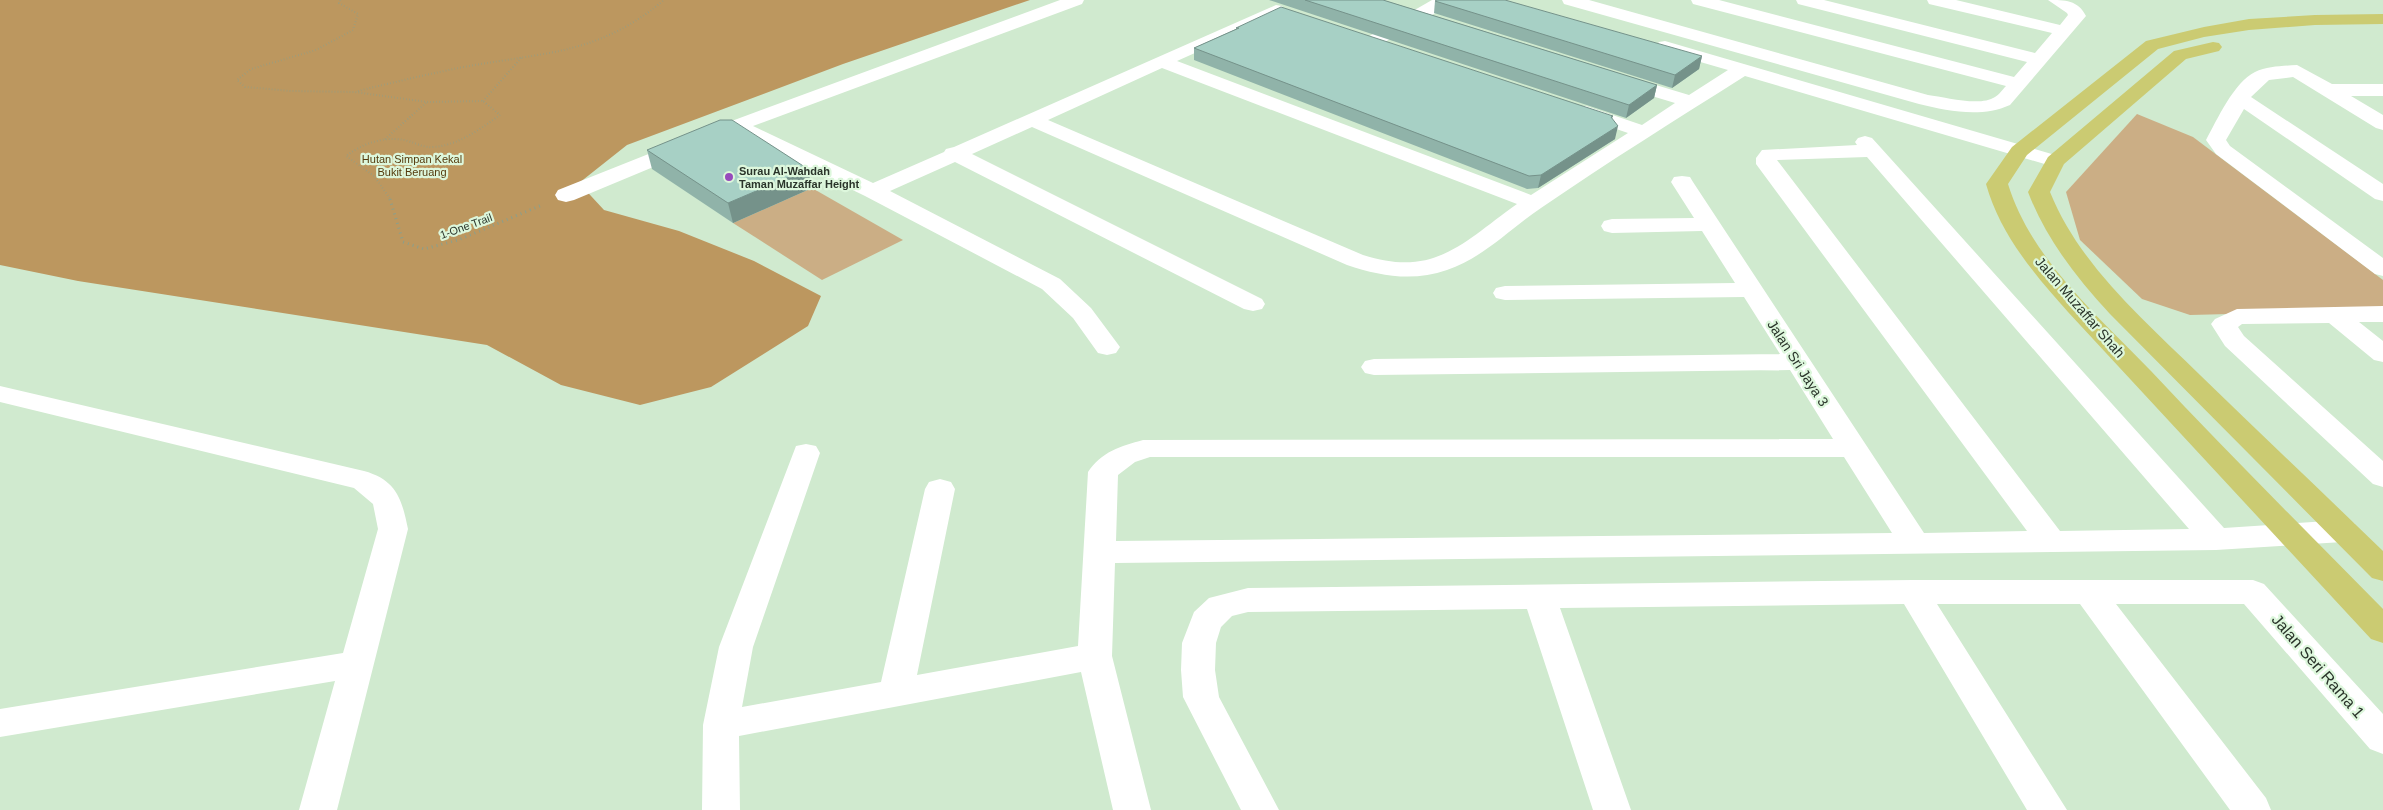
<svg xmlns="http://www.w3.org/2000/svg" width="2383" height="810" font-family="Helvetica,sans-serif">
	<rect width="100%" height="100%" fill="#d0eacf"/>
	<g fill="#cbae85">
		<polygon points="2137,114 2193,137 2383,280 2383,310 2190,315 2142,299 2080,240 2066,192"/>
		<polygon points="812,188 903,240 822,280 733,223"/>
	</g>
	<polygon fill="#bc975f" points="0,0 1030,0 843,64 627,145 579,183 604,210 679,231 754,261 821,296 808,326 711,387 640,405 561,385 487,345 78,281 0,265"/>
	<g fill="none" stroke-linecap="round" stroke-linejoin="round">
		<g stroke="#8c9f8b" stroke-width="2" stroke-dasharray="0.5 2.5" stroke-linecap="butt">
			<path d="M 340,0 L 339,3 L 358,14 L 353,30 L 316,50 L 251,69 L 237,80 L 245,87 L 291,91 L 355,92 L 427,102 L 483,101 L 500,115 C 480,129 459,145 434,147 C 424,148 418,144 408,141 C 387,135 363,143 346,156 L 374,176 L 391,200"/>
			<path d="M 358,91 C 395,82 432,73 469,66 C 548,52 599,54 664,0"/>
			<polyline points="483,101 522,57"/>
			<polyline points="385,139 427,102"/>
		</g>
		<polyline stroke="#8c9f8b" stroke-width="3" stroke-dasharray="1 4" stroke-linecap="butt" points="390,199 403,242 424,249 458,240 542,205"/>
		<g fill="#fff" fill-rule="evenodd">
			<path d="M 1060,0 L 1084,0 L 1082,4 L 753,126 L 873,183 L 944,152 L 946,149 L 954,147 L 1276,5 L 1282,6 L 1284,10 L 1282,14 L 1177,61 L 1531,195 L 1628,133 L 1572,114 L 1569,110 L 1572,106 L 1586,106 L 1642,125 L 1675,103 L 1612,84 L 1610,80 L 1612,76 L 1626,76 L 1689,95 L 1728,70 L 1659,50 L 1656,46 L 1659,42 L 1665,41 L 2062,157 L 2065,161 L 2062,165 L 2055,167 L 2048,165 L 1745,76 C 1677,119 1608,162 1541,208 C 1511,228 1483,258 1447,270 C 1413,282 1380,276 1347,265 L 1032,127 L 972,154 L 1262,299 L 1265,304 L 1262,309 L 1253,311 L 1244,309 L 955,162 L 890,191 L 1060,279 L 1091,308 L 1120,347 L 1116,353 L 1107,355 L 1098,353 L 1073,318 L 1042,289 L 865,196 L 735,133 L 574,200 L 566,202 L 558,200 L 555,195 L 558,190 L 729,122 ZM 1162,68 L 1517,204 C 1462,243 1435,278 1363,255 L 1048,120 Z"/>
			<polygon points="1432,0 1442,0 1446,4 1444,8 1378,46 1366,46 1363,42 1366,38"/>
			<path d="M 1562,0 L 1589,0 L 1928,95 C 1945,97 1980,107 1995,97 C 1999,95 2002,90 2006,86 L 1693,4 L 1691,0 L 1719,0 L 2014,77 L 2027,62 L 1798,4 L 1796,0 L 1824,0 L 2035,53 L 2052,33 L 1929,4 L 1927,0 L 1956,0 L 2060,25 L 2068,15 L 2067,13 L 2048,0 C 2065,0 2078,0 2086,16 L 2010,105 C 1981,118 1948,111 1919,104 L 1564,4 Z"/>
			<path d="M 2297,65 L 2332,84 L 2383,84 L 2383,96 L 2351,96 L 2383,115 L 2383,130 L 2376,128 L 2293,77 L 2269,80 L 2251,97 L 2383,184 L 2383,201 L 2375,199 L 2244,109 L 2226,140 L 2230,146 L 2383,258 L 2383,276 L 2375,274 L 2216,154 L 2206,140 C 2217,120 2234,82 2255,72 C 2268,66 2283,66 2297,65 Z"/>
			<path d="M 1865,136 L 1872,138 L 2224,528 L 2343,520 L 2354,523 L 2358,531 L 2354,539 L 2343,542 L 2216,550 L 1115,563 L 1112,656 L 1151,810 L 1113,810 L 1081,672 L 739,736 L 740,810 L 702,810 L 703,725 L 719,647 L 796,446 L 806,444 L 816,446 L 820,453 L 753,647 L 742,707 L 881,682 L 925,489 L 929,482 L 940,479 L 951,482 L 955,489 L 917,675 L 1078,646 L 1088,472 C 1101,452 1121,446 1143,440 L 1833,439 L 1790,370 L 1374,375 L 1365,373 L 1361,367 L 1365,361 L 1374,359 L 1780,354 L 1744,297 L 1505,300 L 1496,298 L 1493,293 L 1496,288 L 1505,286 L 1735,283 L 1702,231 L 1612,233 L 1604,231 L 1601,226 L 1604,221 L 1612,219 L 1694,218 L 1671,182 L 1674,177 L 1682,176 L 1690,177 L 1693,182 L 1924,533 L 2027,531 L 1756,164 L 1756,158 L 1762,150 L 1857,145 L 1855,142 L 1858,138 ZM 1867,157 L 2189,529 L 2060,531 L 1777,160 ZM 1150,457 L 1844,457 L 1892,533 L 1116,541 L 1118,475 L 1135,462 Z"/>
			<polygon points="2383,306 2383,322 2359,322 2383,341 2383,362 2374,360 2329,323 2242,324 2238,327 2244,336 2383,461 2383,487 2373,484 2225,346 2211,324 2215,319 2237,309"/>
			<path d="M 0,386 L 364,471 C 397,480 402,500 408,529 L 337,810 L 299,810 L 335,681 L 0,737 L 0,709 L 343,653 L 378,529 L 373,504 L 354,488 L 0,402 Z"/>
			<polygon points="1913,580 2253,580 2264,584 2383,714 2383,754 2370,749 2244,604 2116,604 2266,798 2271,810 2230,810 2080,604 1937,604 2067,810 2027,810 1904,604 1560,608 1631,810 1593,810 1527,609 1248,612 1232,616 1221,627 1216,643 1215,670 1219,697 1279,810 1241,810 1183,697 1181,670 1182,643 1194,612 1209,598 1248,588"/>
		</g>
		<g fill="#cbcb72" fill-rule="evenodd">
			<path d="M 2383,14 L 2383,24 L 2315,25 L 2249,30 L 2204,37 L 2158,49 L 2027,155 L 2008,184 C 2031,259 2098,316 2151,371 C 2227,452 2305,530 2383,609 L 2383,643 L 2371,639 L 2068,312 C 2034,274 2000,234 1986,184 L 2012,147 L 2146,41 L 2204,27 L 2249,19 L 2315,15 Z"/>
			<path d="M 2213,42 L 2219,43 L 2222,47 L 2219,51 L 2186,59 L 2064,164 L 2050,192 C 2080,266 2144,320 2200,375 C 2261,434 2322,492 2383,551 L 2383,581 L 2372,578 L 2110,314 C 2076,277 2046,239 2028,192 L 2048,157 L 2174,51 Z"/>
		</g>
	</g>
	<g fill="#90b3a9">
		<polygon points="1269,0 1383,0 1657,85 1654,98 1626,118"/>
		<polygon points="1435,1 1702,56 1699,69 1672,88 1434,13"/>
		<polygon points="1236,28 1613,116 1612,119 1615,139 1538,188 1527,189 1194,60 1194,48 1236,29"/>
		<polygon points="647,150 812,188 733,223 652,169"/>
	</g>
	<g fill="#75928a">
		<polygon points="1702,56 1699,69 1672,88 1675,75"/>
		<polygon points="1657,85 1654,98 1626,118 1629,105"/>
		<polygon points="1618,126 1615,139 1538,188 1541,175"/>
		<polygon points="808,169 812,188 733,223 728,203"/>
	</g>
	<g fill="#a7d0c5" stroke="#75928a">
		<polygon points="1305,0 1383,0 1657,85 1629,105"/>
		<polygon points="1437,0 1505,0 1702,56 1675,75 1435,1"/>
		<polygon points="1281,7 1613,116 1611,117 1618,126 1541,175 1529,176 1194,48 1239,28 1236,28"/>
		<polygon points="720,120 732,120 808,169 728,203 647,150"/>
	</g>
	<circle fill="#974abc" stroke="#ddf7dc" stroke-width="2" cx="729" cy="177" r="5"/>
	<g text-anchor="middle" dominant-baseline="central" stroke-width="4.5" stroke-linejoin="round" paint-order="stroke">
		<g font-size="11" fill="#553b0e" stroke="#ddf7dc">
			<text x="412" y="159">Hutan Simpan Kekal<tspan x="412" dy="13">Bukit Beruang</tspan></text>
		</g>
		<g font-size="11" font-weight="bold" fill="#2a342a" stroke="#ddf7dc" text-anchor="start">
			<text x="739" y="171">Surau Al-Wahdah<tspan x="739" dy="13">Taman Muzaffar Height</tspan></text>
		</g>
		<g font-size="11" fill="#2a342a" stroke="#ddf7dc">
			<text transform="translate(466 226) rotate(-20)">1-One Trail</text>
		</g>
		<g font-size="14" fill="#2a342a" stroke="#ddf7dc">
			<text transform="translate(2080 307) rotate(49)">Jalan Muzaffar Shah</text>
			<text transform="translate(1798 363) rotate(57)">Jalan Sri Jaya 3</text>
		</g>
		<g font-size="16" fill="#2a342a" stroke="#ddf7dc">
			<text transform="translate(2318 666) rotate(49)">Jalan Seri Rama 1</text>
		</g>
	</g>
</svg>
